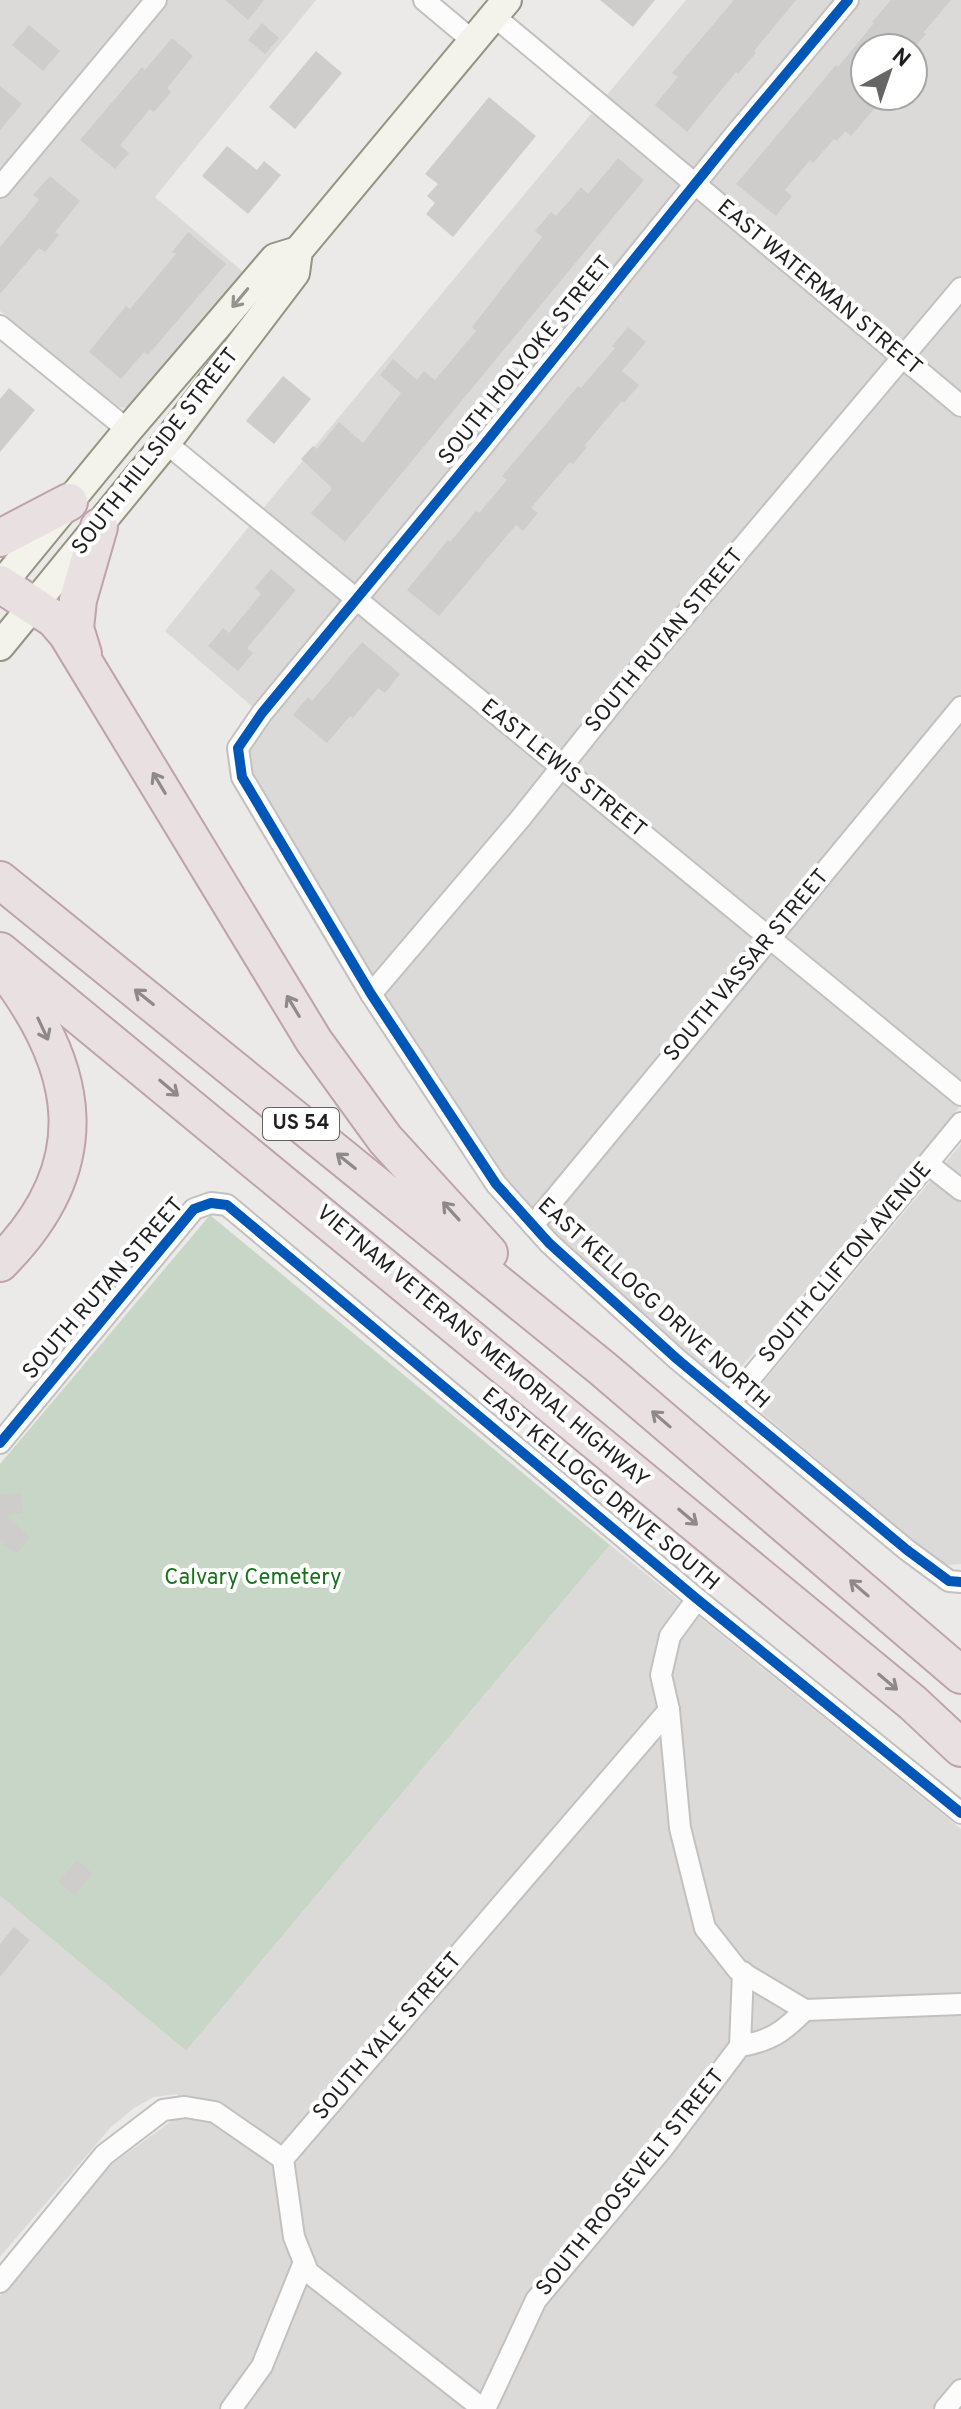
<svg xmlns="http://www.w3.org/2000/svg" width="961" height="2409" font-family="Overpass,sans-serif">
	<rect width="100%" height="100%" fill="#eceae8"/>
	<g fill="#dcdad9" fill-rule="evenodd">
		<polygon points="0,0 316,0 155,197 248,276 130,408 117,407 101,395 0,311"/>
		<path d="M 686,0 L 961,0 L 961,1105 L 738,1371 L 725,1375 L 709,1371 L 572,1251 L 504,1175 L 389,1001 L 256,780 L 248,760 L 251,744 L 269,721 L 165,631 L 270,500 ZM 865,48 L 913,48 L 913,96 L 865,96 Z"/>
		<polygon points="961,1144 961,1564 947,1565 932,1557 761,1412 756,1394 765,1380"/>
		<polygon points="610,1545 961,1829 961,2409 0,2409 0,2296 105,2169 173,2120 178,2094 154,2097 134,2108 111,2127 0,2257 0,1896 186,2051"/>
	</g>
	<polygon fill="#c8d6c7" points="210,1215 610,1545 186,2051 0,1896 0,1464"/>
	<g fill="#cfcdcb">
		<polygon points="225,0 264,0 248,20"/>
		<polygon points="600,0 655,0 633,27"/>
		<polygon points="734,0 796,0 754,51 756,53 738,74 736,72 687,132 655,105 678,77 672,73"/>
		<polygon points="891,0 951,0 924,32 926,34 914,48 865,48 865,96 873,96 880,102 851,136 845,131 837,141 834,139 813,163 810,160 785,190 792,196 776,216 736,184 836,65 838,67 874,23 872,22"/>
		<polygon points="262,23 279,38 265,54 248,40"/>
		<polygon points="29,25 60,51 43,71 12,45"/>
		<polygon points="172,38 193,56 167,88 171,92 154,112 150,109 120,145 129,153 115,169 80,140 142,67 145,70"/>
		<polygon points="316,51 342,73 295,129 269,107"/>
		<polygon points="0,86 22,104 0,130"/>
		<polygon points="489,97 536,136 453,237 426,214 435,203 427,196 438,184 425,174"/>
		<polygon points="227,146 257,170 264,161 281,175 248,214 202,176"/>
		<polygon points="618,158 644,180 345,542 311,513 331,490 331,487 301,459 313,446 317,449 339,422 363,443 401,393 380,375 393,359 417,380 424,371 435,380 476,331 472,327 542,237 535,231 551,212 556,216 581,187 588,194"/>
		<polygon points="50,176 80,201 55,232 59,235 45,252 39,248 0,294 0,247 39,200 33,195"/>
		<polygon points="188,232 226,264 148,355 144,352 121,379 89,352 126,306 130,309 176,254 172,252"/>
		<polygon points="628,327 646,342 622,371 639,385 624,403 622,401 585,445 587,447 573,464 570,462 531,508 538,513 523,531 516,525 439,616 407,590 448,540 450,542 476,511 479,513 507,480 502,476 578,386 581,388 615,348 612,346"/>
		<polygon points="283,376 311,399 274,444 246,421"/>
		<polygon points="9,388 35,410 0,452 0,399"/>
		<polygon points="271,569 296,590 247,648 253,653 238,671 208,646 223,628 229,633 261,594 255,588"/>
		<polygon points="362,642 400,674 385,693 378,688 353,718 350,716 327,743 293,715 308,697 312,701"/>
		<polygon points="21,1493 23,1513 6,1516 30,1538 16,1554 0,1541 0,1495"/>
		<polygon points="77,1860 93,1874 74,1895 58,1882"/>
		<polygon points="14,1927 30,1940 0,1977 0,1944"/>
	</g>
	<g fill="none" stroke-linecap="round" stroke-linejoin="round">
		<defs>
			<g id="minor">
				<polyline points="424,0 473,41"/>
				<polyline points="848,0 733,137 483,446 262,713 238,748 242,777 371,994 496,1184 549,1243 677,1359 907,1550 949,1581 961,1582"/>
				<polyline points="494,16 961,406"/>
				<polyline points="0,187 156,0"/>
				<polyline points="0,326 128,430"/>
				<polyline points="166,443 961,1095"/>
				<polyline points="371,994 520,819 638,671 961,288"/>
				<polyline points="928,1164 961,1190"/>
				<polyline points="533,1225 961,707"/>
				<polyline points="730,1403 961,1123"/>
				<polyline points="0,1443 194,1209 211,1203 227,1205 697,1599 961,1813"/>
				<polyline points="697,1599 670,1636 661,1675 669,1710 680,1828 705,1928 738,1970 805,2010 961,2004"/>
				<path d="M 743,1972 L 740,2046 C 771,2041 783,2032 805,2010"/>
				<polyline points="304,2262 308,2272 483,2409"/>
				<polyline points="0,2282 104,2155 163,2110 185,2107 215,2112 283,2159"/>
				<polyline points="231,2409 262,2366 304,2262 294,2237 283,2159 669,1710"/>
				<polyline points="485,2409 536,2300 663,2148 740,2046"/>
				<polyline points="945,2409 961,2390"/>
			</g>
			<g id="secondary">
				<polyline points="0,586 128,430 275,258 298,251"/>
				<polyline points="0,646 166,443 295,273 298,251 507,0"/>
			</g>
			<g id="motorway">
				<polyline points="0,538 69,502"/>
				<polyline points="0,584 54,619 67,634 314,1041 385,1139 489,1253"/>
				<polyline points="83,654 75,628 78,600 99,527"/>
				<polyline points="0,880 602,1368 961,1675"/>
				<polyline points="0,951 913,1703 961,1748"/>
				<path d="M 0,1263 C 97,1166 82,1070 3,968"/>
			</g>
		</defs>
		<use href="#minor" stroke="#c2c1c0" stroke-width="24"/>
		<use href="#secondary" stroke="#949482" stroke-width="32"/>
		<use href="#motorway" stroke="#bea2ac" stroke-width="40"/>
		<use href="#minor" stroke="#fcfcfc" stroke-width="20"/>
		<use href="#secondary" stroke="#f3f2eb" stroke-width="28"/>
		<use href="#motorway" stroke="#e9e0e2" stroke-width="36"/>
		<defs>
			<g id="cycleway">
				<polyline points="848,0 733,137 483,446 262,713 238,748 242,777 371,994 496,1184 549,1243 677,1359 907,1550 949,1581 961,1582"/>
				<polyline points="0,1443 194,1209 211,1203 227,1205 697,1599 961,1813"/>
			</g>
		</defs>
		<use href="#cycleway" stroke="#fff" stroke-width="15"/>
		<use href="#cycleway" stroke="#0057b8" stroke-width="10"/>
	</g>
	<defs><path id="oneway-shaft" d="M-6 0H5M1.5-3L5.5 0L1.5 3" fill="none" stroke-width="1.6" stroke-linecap="round" stroke-linejoin="round" transform="scale(2)"/></defs>
	<use stroke="#94938f" href="#oneway-shaft" transform="translate(240 298) rotate(130)"/>
	<g stroke="#8e898a">
		<use href="#oneway-shaft" transform="translate(159 783) rotate(-121)"/>
		<use href="#oneway-shaft" transform="translate(144 997) rotate(-141)"/>
		<use href="#oneway-shaft" transform="translate(293 1006) rotate(-121)"/>
		<use href="#oneway-shaft" transform="translate(43 1029) rotate(65)"/>
		<use href="#oneway-shaft" transform="translate(169 1088) rotate(40)"/>
		<use href="#oneway-shaft" transform="translate(346 1161) rotate(-141)"/>
		<use href="#oneway-shaft" transform="translate(451 1211) rotate(-132)"/>
		<use href="#oneway-shaft" transform="translate(661 1419) rotate(-139)"/>
		<use href="#oneway-shaft" transform="translate(688 1517) rotate(40)"/>
		<use href="#oneway-shaft" transform="translate(859 1588) rotate(-139)"/>
		<use href="#oneway-shaft" transform="translate(888 1682) rotate(40)"/>
	</g>
	<g text-anchor="middle" dominant-baseline="central" stroke-width="8" stroke-linejoin="round" paint-order="stroke">
		<rect fill="#fff" stroke="#626262" stroke-width="2" x="263" y="1108" width="76" height="32" rx="6"/>
		<g font-size="20" font-weight="bold" fill="#1f1f1f">
			<text x="301" y="1124">US 54</text>
		</g>
		<g font-size="22" fill="#1f1f1f" stroke="#fff">
			<text transform="translate(819 288) rotate(40)">EAST WATERMAN STREET</text>
			<text transform="translate(526 361) rotate(-51)">SOUTH HOLYOKE STREET</text>
			<text transform="translate(156 452) rotate(-52)">SOUTH HILLSIDE STREET</text>
			<text transform="translate(665 641) rotate(-50)">SOUTH RUTAN STREET</text>
			<text transform="translate(563 769) rotate(39)">EAST LEWIS STREET</text>
			<text transform="translate(747 966) rotate(-50)">SOUTH VASSAR STREET</text>
			<text transform="translate(846 1263) rotate(-50)">SOUTH CLIFTON AVENUE</text>
			<text transform="translate(104 1289) rotate(-49)">SOUTH RUTAN STREET</text>
			<text transform="translate(653 1304) rotate(42)">EAST KELLOGG DRIVE NORTH</text>
			<text transform="translate(482 1347) rotate(40)">VIETNAM VETERANS MEMORIAL HIGHWAY</text>
			<text transform="translate(600 1490) rotate(40)">EAST KELLOGG DRIVE SOUTH</text>
			<text transform="translate(388 2037) rotate(-49)">SOUTH YALE STREET</text>
			<text transform="translate(631 2183) rotate(-51)">SOUTH ROOSEVELT STREET</text>
		</g>
		<g font-size="22" fill="#18721b" stroke="#fff">
			<text x="253" y="1578">Calvary Cemetery</text>
		</g>
	</g>
	<g transform="translate(889 72) rotate(40)"><circle r="38" fill="#ffffff" stroke="#a5a5a5" stroke-width="2"/>
	<path d="M0-6L14 30L0 20L-14 30Z" fill="#676665"/>
	<text y="-12" font-size="22" font-weight="bold" text-anchor="middle" fill="#1f1f1f">N</text>
	</g>
</svg>
